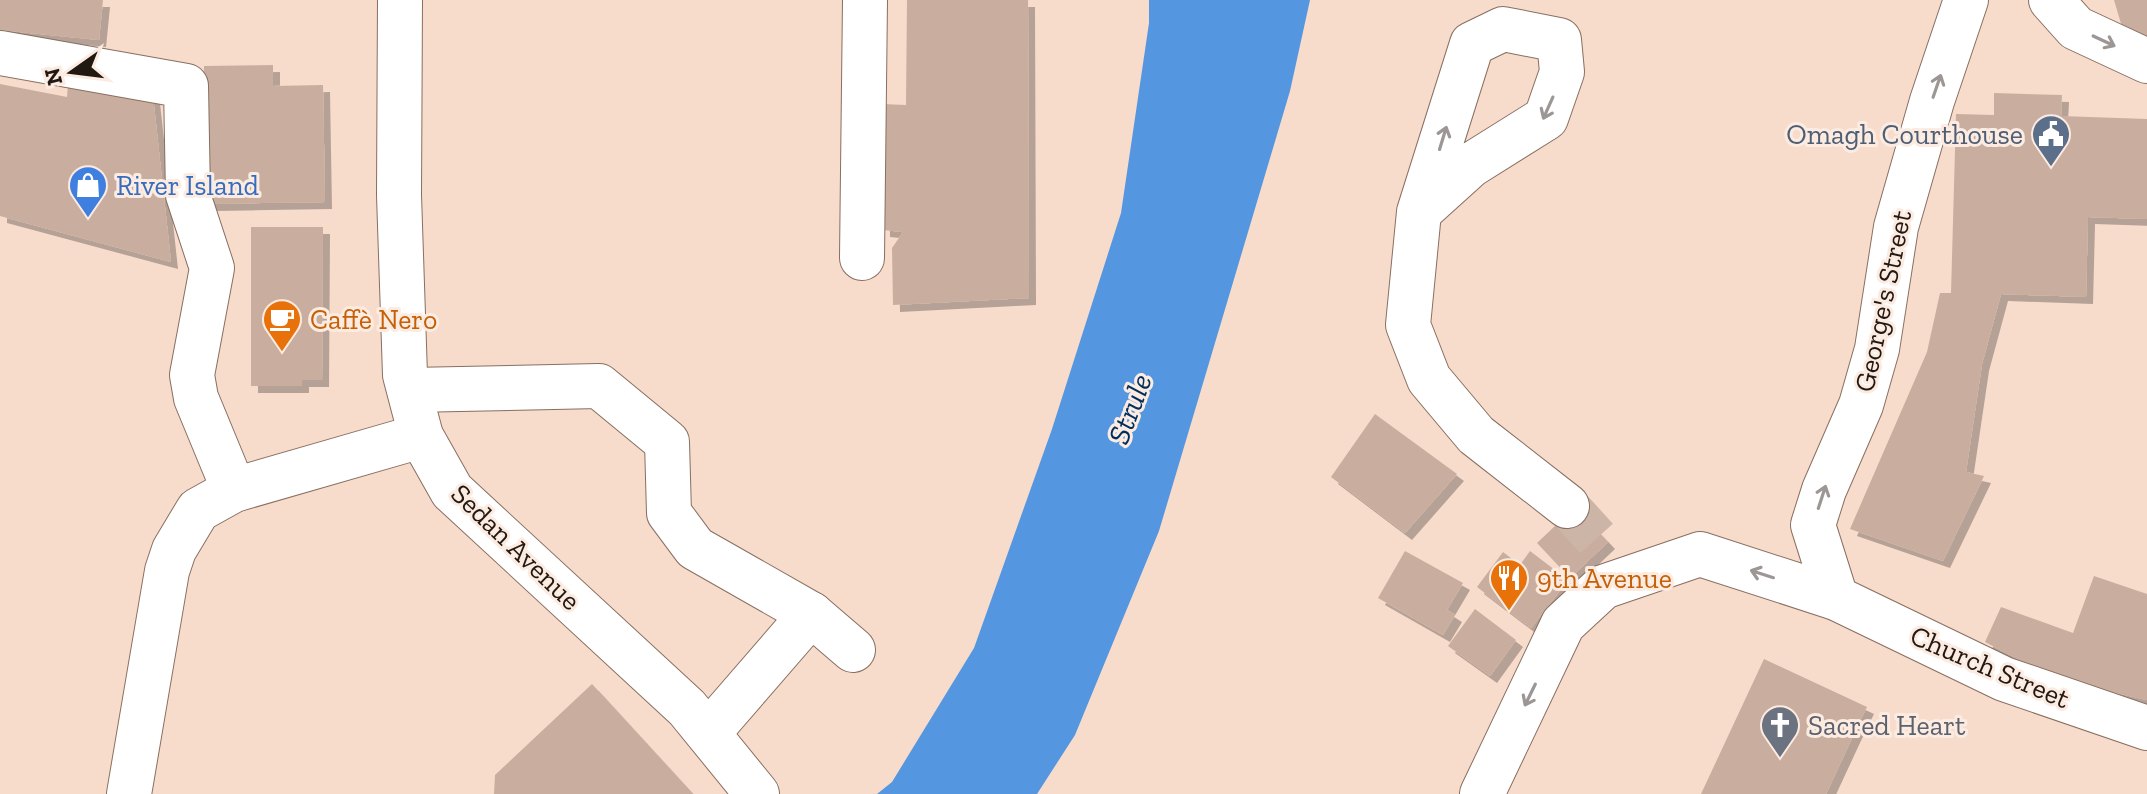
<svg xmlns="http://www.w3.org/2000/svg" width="2147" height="794" font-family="'Zilla Slab',serif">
	<defs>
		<filter id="shadow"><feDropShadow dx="7" dy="7" stdDeviation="0" flood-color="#0004"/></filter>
	</defs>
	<rect width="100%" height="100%" fill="#f7dbcb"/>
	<polygon fill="#5596e0" points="1149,0 1310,0 1290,91 1159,531 1075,735 1037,794 877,794 892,782 974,648 1052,429 1121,213 1149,23"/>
	<g fill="#c9ae9f" filter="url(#shadow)">
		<polygon points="0,0 103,0 99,40 0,30"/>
		<polygon points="907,0 1028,0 1029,298 893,305 892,248 903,232 883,230 882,104 906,105"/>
		<polygon points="2114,0 2147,0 2147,43 2125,37"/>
		<polygon points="273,65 273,86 323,85 325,202 206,204 204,66"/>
		<polygon points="69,72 152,87 171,262 0,216 0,84 67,97"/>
		<polygon points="1994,93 2062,95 2061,116 2147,119 2147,219 2088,217 2086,297 2001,294 1982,364 1966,472 1984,476 1943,561 1850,529 1927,352 1940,293 1951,293 1956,114 1994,115"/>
		<polygon points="251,227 323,227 322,380 302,380 302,386 251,386"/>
		<polygon points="1375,414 1457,474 1405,533 1331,477"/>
		<polygon points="1575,507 1608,542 1570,578 1537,543"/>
		<polygon points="1405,551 1463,583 1447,610 1455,615 1443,635 1378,598"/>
		<polygon points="1530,551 1568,580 1531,628 1477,587 1503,552 1520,565"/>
		<polygon points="2094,576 2147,594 2147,700 2056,679 1985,642 2001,607 2073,633"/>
		<polygon points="1475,609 1516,640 1490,676 1448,646"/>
		<polygon points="1764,659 1867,707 1859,723 1826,794 1701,794"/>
		<polygon points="592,684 693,794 494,794 495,775"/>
	</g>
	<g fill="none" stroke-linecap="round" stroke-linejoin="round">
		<polyline stroke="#ccb4a6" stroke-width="44" stroke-dasharray="44 22" stroke-linecap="butt" points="1567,506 1606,549"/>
		<defs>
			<g id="minor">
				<polyline points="2051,0 2076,28 2147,61"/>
				<polyline points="0,53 186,86 188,195 212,268 192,375 196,398 234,490"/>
				<polyline points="1419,212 1471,165 1546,118 1562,72 1559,40 1503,29 1472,44 1419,212 1408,325 1429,379 1476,435 1567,506"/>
				<polyline points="862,258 865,0"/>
				<polyline points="410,390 599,386 667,442 669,513 695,548 811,614 853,650"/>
				<polyline points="1836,598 1813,525 1824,490 1861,405 1877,349 1896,227 1932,101 1966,0"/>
				<polyline points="708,733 811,614"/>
				<polyline points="129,794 167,571 174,550 198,510 234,490 421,436"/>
				<polyline points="1482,794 1563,624 1603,587 1700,554 1836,598 2004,679 2147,728"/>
			</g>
			<polyline id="major" points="400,0 399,195 405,375 421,436 452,491 687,708 757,794"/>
		</defs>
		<use href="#minor" stroke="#886f61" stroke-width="46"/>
		<use href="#major" stroke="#886f61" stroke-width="46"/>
		<use href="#minor" stroke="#fff" stroke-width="44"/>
		<use href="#major" stroke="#fff" stroke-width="44"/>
	</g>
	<defs><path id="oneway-shaft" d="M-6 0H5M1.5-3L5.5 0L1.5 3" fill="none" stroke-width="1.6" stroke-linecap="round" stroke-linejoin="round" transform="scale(2)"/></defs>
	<g stroke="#9c9794">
		<use href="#oneway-shaft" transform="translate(2104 41) rotate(25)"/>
		<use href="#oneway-shaft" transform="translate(1937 86) rotate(-71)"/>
		<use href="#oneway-shaft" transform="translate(1548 108) rotate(114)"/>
		<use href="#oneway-shaft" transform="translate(1443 138) rotate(-73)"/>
		<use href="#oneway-shaft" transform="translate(1822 497) rotate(-72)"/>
		<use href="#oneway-shaft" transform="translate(1762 574) rotate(-162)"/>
		<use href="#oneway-shaft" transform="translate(1530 695) rotate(116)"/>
	</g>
	<defs>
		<symbol id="civic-pin" viewBox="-11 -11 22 30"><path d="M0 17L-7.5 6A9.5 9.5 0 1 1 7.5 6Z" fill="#5c6f8a" stroke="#fcebe1"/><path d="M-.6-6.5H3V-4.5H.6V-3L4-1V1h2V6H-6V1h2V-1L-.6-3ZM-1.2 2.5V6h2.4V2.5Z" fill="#fff"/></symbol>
		<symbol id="shop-pin" viewBox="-11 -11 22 30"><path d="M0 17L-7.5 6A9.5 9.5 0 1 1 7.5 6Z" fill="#3f7fe0" stroke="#fcebe1"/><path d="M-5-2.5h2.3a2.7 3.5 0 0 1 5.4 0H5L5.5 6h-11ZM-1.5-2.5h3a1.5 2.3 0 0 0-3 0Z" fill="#fff"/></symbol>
		<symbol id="cafe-pin" viewBox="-11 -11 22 30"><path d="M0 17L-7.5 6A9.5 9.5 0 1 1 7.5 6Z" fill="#e8710a" stroke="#fcebe1"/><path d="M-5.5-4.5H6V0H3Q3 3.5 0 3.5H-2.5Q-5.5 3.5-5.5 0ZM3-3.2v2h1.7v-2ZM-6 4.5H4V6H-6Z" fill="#fff"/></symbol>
		<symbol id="restaurant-pin" viewBox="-11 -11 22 30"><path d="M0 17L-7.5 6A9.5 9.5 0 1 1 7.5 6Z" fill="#e8710a" stroke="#fcebe1"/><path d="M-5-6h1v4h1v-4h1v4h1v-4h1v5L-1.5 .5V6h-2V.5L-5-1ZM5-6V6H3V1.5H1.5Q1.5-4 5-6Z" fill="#fff"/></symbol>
		<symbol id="church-pin" viewBox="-11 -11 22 30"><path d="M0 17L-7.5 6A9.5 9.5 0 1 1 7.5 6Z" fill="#6b7280" stroke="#fcebe1"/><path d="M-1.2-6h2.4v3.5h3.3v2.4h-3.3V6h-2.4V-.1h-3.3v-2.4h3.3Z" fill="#fff"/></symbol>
	</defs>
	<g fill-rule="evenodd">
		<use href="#civic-pin" x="2029" y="112" width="44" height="60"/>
		<use href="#shop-pin" x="66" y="163" width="44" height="60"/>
		<use href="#cafe-pin" x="260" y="297" width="44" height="60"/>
		<use href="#restaurant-pin" x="1487" y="556" width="44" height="60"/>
		<use href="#church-pin" x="1758" y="703" width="44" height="60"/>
	</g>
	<g text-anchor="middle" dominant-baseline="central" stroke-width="6" stroke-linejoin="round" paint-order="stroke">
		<g font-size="28" fill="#4e5e75" stroke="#fcebe1" text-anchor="end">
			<text x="2023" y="134">Omagh Courthouse</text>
		</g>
		<g font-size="28" fill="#366cbe" stroke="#fcebe1" text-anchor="start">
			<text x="116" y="185">River Island</text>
		</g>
		<g font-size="28" fill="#221812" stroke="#fcebe1">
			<text transform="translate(1883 301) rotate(-78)">George's Street</text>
			<text transform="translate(516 547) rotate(44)">Sedan Avenue</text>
			<text transform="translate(1990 667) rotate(23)">Church Street</text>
		</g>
		<g font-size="28" fill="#c56008" stroke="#fcebe1" text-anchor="start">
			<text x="310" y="319">Caffè Nero</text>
			<text x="1537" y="578">9th Avenue</text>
		</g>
		<g font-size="28" fill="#5b616d" stroke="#fcebe1" text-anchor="start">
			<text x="1808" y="725">Sacred Heart</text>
		</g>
		<g font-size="30" font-style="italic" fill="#002f5d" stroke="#fcebe1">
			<text transform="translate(1130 409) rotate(-69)">Strule</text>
		</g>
	</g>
	<g transform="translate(72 72) rotate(256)" stroke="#fcebe1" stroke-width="6" paint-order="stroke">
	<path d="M0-6L14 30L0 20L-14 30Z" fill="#221812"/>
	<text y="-12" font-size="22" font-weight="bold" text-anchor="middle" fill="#221812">N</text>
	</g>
</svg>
